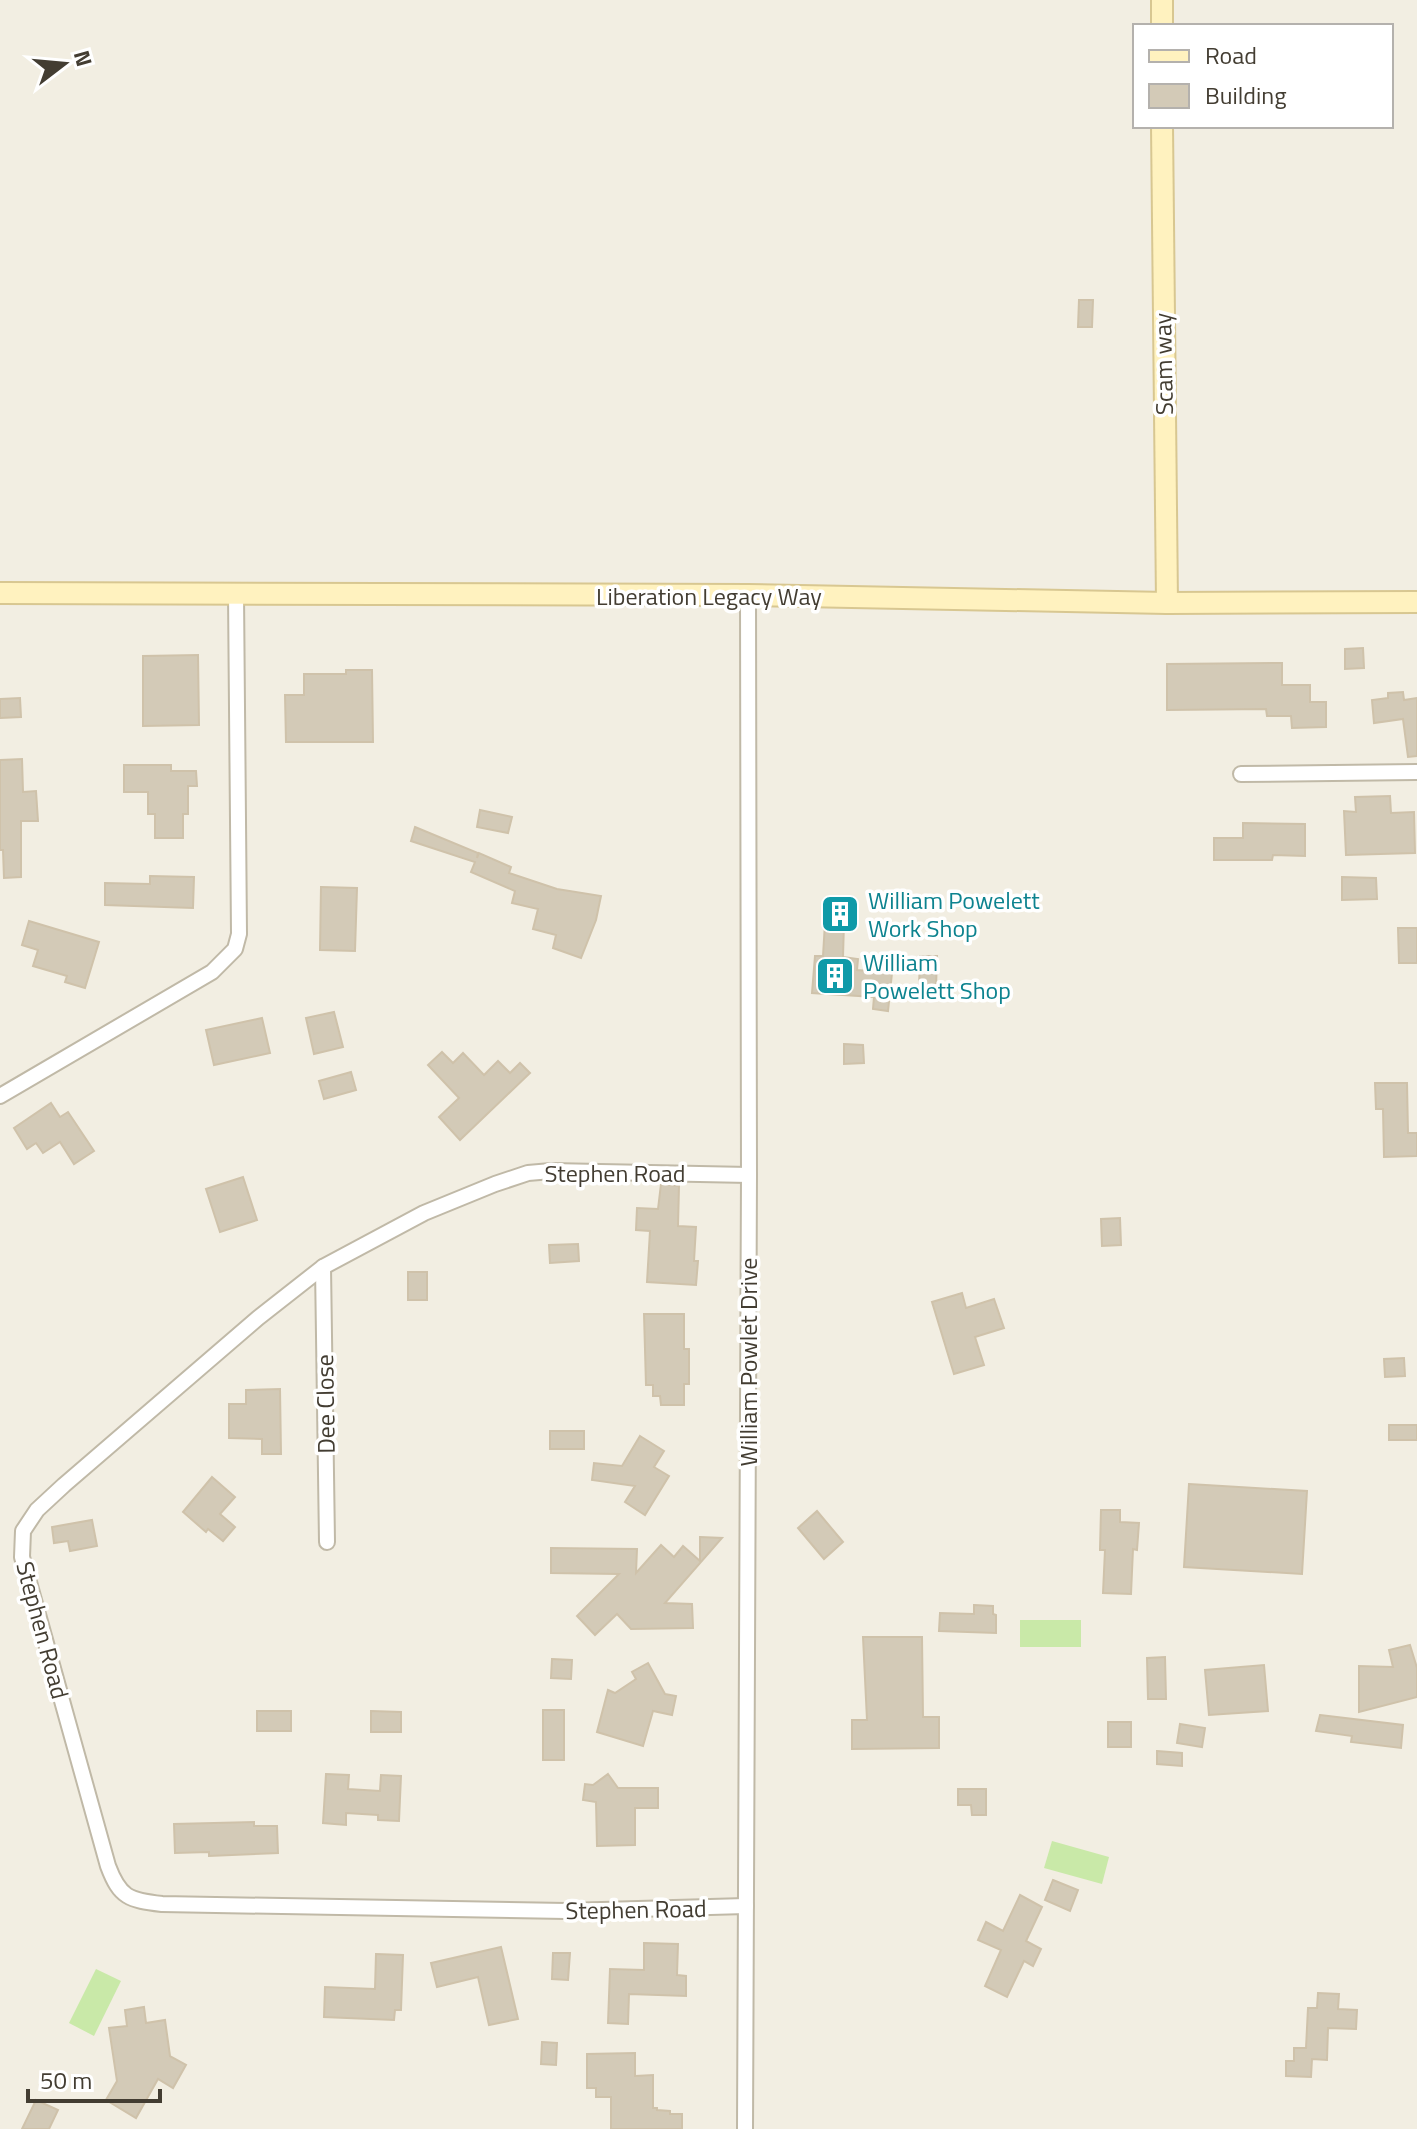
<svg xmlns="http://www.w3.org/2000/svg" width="1417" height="2129" font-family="'Titillium Web',sans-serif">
	<rect width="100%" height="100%" fill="#f2eee2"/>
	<g fill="#c9e9a8">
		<rect x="1020" y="1620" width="61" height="27"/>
		<polygon points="1052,1841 1109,1857 1102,1884 1044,1868"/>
		<polygon points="96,1969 121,1981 94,2036 69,2023"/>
	</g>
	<g fill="#d3cab7" stroke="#cfc2aa" stroke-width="2">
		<polygon points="1079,300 1093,300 1092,327 1078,327"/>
		<polygon points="1363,648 1364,668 1345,669 1345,649"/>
		<polygon points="198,655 199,725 143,726 143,656"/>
		<polygon points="1282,663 1282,685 1310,685 1310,702 1326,702 1326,727 1292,728 1291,716 1267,716 1266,709 1167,710 1167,664"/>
		<polygon points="346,670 372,670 373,742 286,742 285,695 304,695 304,674 346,674"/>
		<polygon points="1403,692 1404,700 1417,698 1417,756 1408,757 1403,719 1374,723 1372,700 1388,698 1388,693"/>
		<polygon points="20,698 21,717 0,718 0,699"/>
		<polygon points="22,759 23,792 36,791 38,821 21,821 21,877 4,878 3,850 0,850 0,760"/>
		<polygon points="124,765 171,765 171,771 196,771 197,786 188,786 188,814 183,814 183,838 155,838 155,814 148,814 148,792 124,792"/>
		<polygon points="1390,796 1391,813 1414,812 1415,853 1346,855 1344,811 1356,812 1355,797"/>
		<polygon points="480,810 512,817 508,833 477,827"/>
		<polygon points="1243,823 1305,824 1305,856 1273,855 1272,860 1214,860 1214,838 1243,838"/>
		<polygon points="415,827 478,853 477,858 479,853 511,867 509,873 557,889 601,896 596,920 581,958 553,948 556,935 533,929 538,909 512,903 515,891 471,872 475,862 411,841"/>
		<polygon points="150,876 194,877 193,908 105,905 105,883 150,884"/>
		<polygon points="1342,877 1376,878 1377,899 1342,900"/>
		<polygon points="321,887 357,888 355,951 320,950"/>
		<polygon points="826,906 854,907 854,923 844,922 843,957 858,959 857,970 892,973 888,1011 873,1009 874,997 812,993 815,956 823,956"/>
		<polygon points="29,921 99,942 85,988 65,982 67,976 33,966 38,950 22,945"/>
		<polygon points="1398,928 1417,928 1417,963 1399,963"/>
		<polygon points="920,956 937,956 936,988 919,988"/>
		<polygon points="334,1012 343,1047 314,1054 306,1018"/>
		<polygon points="262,1018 270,1053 214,1065 206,1030"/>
		<polygon points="844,1044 863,1045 864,1063 844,1064"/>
		<polygon points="442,1052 453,1063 463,1053 484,1075 498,1061 510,1073 520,1063 530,1073 460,1140 439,1117 459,1098 428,1065"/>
		<polygon points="351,1072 356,1090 324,1099 319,1081"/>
		<polygon points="1375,1083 1407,1083 1408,1133 1417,1133 1417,1156 1384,1157 1383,1109 1376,1109"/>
		<polygon points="51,1103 60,1117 68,1112 94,1151 74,1164 60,1142 43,1153 36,1143 27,1149 14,1128"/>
		<polygon points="243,1177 257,1220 220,1232 206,1189"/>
		<polygon points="661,1184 679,1186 678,1226 696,1227 694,1261 698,1261 696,1285 647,1282 650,1231 636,1230 637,1208 658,1209"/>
		<polygon points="1120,1218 1121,1245 1102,1246 1101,1219"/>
		<polygon points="578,1244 579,1261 550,1263 549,1245"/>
		<rect x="408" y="1272" width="19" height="28"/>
		<polygon points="962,1293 966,1308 994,1299 1004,1328 975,1337 984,1365 954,1374 932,1302"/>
		<polygon points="644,1314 684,1314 684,1349 689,1349 689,1384 684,1384 684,1405 661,1405 660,1396 653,1396 653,1385 646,1385"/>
		<polygon points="1404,1358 1405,1376 1385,1377 1384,1359"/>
		<polygon points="280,1389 281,1454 262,1454 262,1439 229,1438 229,1404 246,1404 246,1390"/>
		<rect x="1389" y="1425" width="28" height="15"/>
		<rect x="550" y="1431" width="34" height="18"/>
		<polygon points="640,1436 664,1451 654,1467 669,1476 645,1515 625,1502 635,1486 592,1480 594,1463 622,1466"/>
		<polygon points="212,1477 235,1497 220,1514 235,1527 223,1541 208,1529 206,1532 183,1512"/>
		<polygon points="1189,1484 1307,1491 1302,1574 1184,1567"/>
		<polygon points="1101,1510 1120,1510 1120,1522 1139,1523 1137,1550 1133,1549 1131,1594 1103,1593 1105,1550 1100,1550"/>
		<polygon points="817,1511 843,1542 824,1559 798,1528"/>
		<polygon points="92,1520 97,1546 70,1551 68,1541 54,1543 52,1527"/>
		<polygon points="700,1537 722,1538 665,1603 692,1604 693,1628 631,1629 617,1614 595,1635 577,1616 619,1574 551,1573 551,1548 637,1549 636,1573 661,1545 674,1557 683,1546 700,1561"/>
		<polygon points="974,1605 993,1606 993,1614 996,1615 996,1633 939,1631 940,1613 974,1614"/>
		<polygon points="863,1637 922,1637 923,1717 939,1717 939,1748 852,1749 852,1720 867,1720"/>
		<polygon points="1410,1645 1417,1668 1417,1697 1359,1712 1359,1666 1393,1667 1389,1650"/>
		<polygon points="1165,1657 1166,1699 1148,1699 1147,1658"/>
		<polygon points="552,1659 572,1660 571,1679 551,1678"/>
		<polygon points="648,1663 665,1694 676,1696 672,1715 653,1711 643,1746 597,1732 608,1690 615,1693 636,1679 632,1672"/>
		<polygon points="1264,1665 1268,1711 1209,1715 1205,1670"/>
		<rect x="543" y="1710" width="21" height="50"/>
		<rect x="257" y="1711" width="34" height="20"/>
		<polygon points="371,1711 401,1712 401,1732 371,1732"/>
		<polygon points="1320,1715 1403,1725 1401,1748 1351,1742 1352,1736 1316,1731"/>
		<rect x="1108" y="1722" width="23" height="25"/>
		<polygon points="1180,1724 1205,1728 1202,1747 1177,1743"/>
		<polygon points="1157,1751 1182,1753 1182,1766 1157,1764"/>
		<polygon points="326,1774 349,1775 348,1789 380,1791 381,1775 401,1776 399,1821 378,1820 378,1815 346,1813 346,1825 323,1823"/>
		<polygon points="608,1774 618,1788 658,1788 658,1808 635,1808 635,1845 597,1846 596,1802 583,1800 585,1784 593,1785"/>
		<polygon points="958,1789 986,1789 986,1815 972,1815 971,1805 958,1805"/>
		<polygon points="254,1822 254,1826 277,1826 278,1853 209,1856 209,1852 175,1853 174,1824"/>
		<polygon points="1053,1880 1078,1890 1070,1911 1045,1900"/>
		<polygon points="1020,1895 1042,1907 1026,1941 1041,1949 1033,1966 1024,1961 1007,1997 985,1986 1001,1950 978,1940 986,1922 1003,1931"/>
		<polygon points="644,1943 678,1944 677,1975 686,1976 686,1996 629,1994 628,2024 608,2023 610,1969 644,1970"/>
		<polygon points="501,1947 518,2019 489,2025 478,1977 437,1987 431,1963"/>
		<polygon points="553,1953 570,1953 568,1980 552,1979"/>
		<polygon points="376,1954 403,1955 401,2010 395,2010 394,2020 324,2017 325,1987 375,1989"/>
		<polygon points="1318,1993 1339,1994 1338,2009 1357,2010 1356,2029 1328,2028 1327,2060 1312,2059 1311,2077 1286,2076 1286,2061 1294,2061 1294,2048 1306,2048 1308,2008 1317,2008"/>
		<polygon points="144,2007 146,2023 165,2020 170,2056 186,2065 173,2088 158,2079 136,2118 106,2100 117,2081 109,2028 127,2026 125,2010"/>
		<polygon points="542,2042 557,2043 556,2065 541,2064"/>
		<polygon points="635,2053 635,2076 653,2075 653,2108 657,2108 657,2110 670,2111 670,2114 682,2114 682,2129 611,2129 611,2097 596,2097 596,2088 587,2088 587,2054"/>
		<polygon points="36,2100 58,2110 49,2129 22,2129"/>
	</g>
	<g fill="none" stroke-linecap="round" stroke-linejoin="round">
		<defs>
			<g id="street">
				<polyline points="1241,774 1417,772"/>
				<polyline points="0,1096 212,972 235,949 239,934 236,594"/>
				<polyline points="323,1267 327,1542"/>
				<path d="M 746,1906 L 566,1911 L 162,1904 C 129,1900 120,1898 108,1866 L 22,1557 L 23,1531 L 37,1510 L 64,1485 L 258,1318 L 323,1267 L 424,1213 L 495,1184 L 528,1173 L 551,1171 L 749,1175"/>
				<polyline points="745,2129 749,1175 748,595"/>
			</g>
			<g id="secondary">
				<polyline points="1162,26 1162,0"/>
				<polyline points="1162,126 1167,603"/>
				<polyline points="0,593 748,595 1167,603 1417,602"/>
			</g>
		</defs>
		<use href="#street" stroke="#c0b9a7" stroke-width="18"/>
		<use href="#secondary" stroke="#d8c791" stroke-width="24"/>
		<use href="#street" stroke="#fff" stroke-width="14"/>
		<use href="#secondary" stroke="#fff2bf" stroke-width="20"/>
	</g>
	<defs>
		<symbol id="building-square" viewBox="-11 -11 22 22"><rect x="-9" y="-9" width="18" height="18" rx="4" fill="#0f9aa8" stroke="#fff"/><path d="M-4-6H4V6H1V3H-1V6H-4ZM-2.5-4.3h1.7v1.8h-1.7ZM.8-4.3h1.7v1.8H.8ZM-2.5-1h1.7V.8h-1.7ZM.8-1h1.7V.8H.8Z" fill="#fff"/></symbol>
	</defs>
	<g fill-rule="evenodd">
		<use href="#building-square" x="818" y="892" width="44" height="44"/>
		<use href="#building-square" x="813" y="954" width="44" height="44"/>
	</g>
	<g text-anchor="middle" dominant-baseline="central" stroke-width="7" stroke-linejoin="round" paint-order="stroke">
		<g font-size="24" fill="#433d32" stroke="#fff">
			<text transform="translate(1163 364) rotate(-91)">Scam way</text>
			<text x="709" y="596">Liberation Legacy Way</text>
			<text x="615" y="1173">Stephen Road</text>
			<text transform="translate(748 1362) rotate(-90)">William Powlet Drive</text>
			<text transform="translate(325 1404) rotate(-91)">Dee Close</text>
			<text transform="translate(43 1630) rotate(75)">Stephen Road</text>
			<text transform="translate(636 1909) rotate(-1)">Stephen Road</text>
		</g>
		<g font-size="24" fill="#0d838f" stroke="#fff" text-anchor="start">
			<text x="868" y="900">William Powelett<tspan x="868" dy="28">Work Shop</tspan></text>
			<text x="863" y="962">William<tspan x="863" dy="28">Powelett Shop</tspan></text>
		</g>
	</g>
	<rect x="1133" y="24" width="260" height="104" fill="#ffffff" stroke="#b4b1ad" stroke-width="2"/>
	<rect x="1149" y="50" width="40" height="12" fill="#fff2bf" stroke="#b4b1ad" stroke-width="2"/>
	<text x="1205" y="64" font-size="24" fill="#433d32">Road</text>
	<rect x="1149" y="84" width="40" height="24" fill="#d3cab7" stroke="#b4b1ad" stroke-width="2"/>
	<text x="1205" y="104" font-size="24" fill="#433d32">Building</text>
	<g transform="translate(64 64) rotate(74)" stroke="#ffffff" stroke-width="6" paint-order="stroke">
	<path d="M0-6L14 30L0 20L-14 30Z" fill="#433d32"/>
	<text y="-12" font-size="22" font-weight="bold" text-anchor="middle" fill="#433d32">N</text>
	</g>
	<path d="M28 2089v12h132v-12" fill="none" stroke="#433d32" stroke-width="4"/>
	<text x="40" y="2089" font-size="24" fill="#433d32" stroke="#ffffff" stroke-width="6" paint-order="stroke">50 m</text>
</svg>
